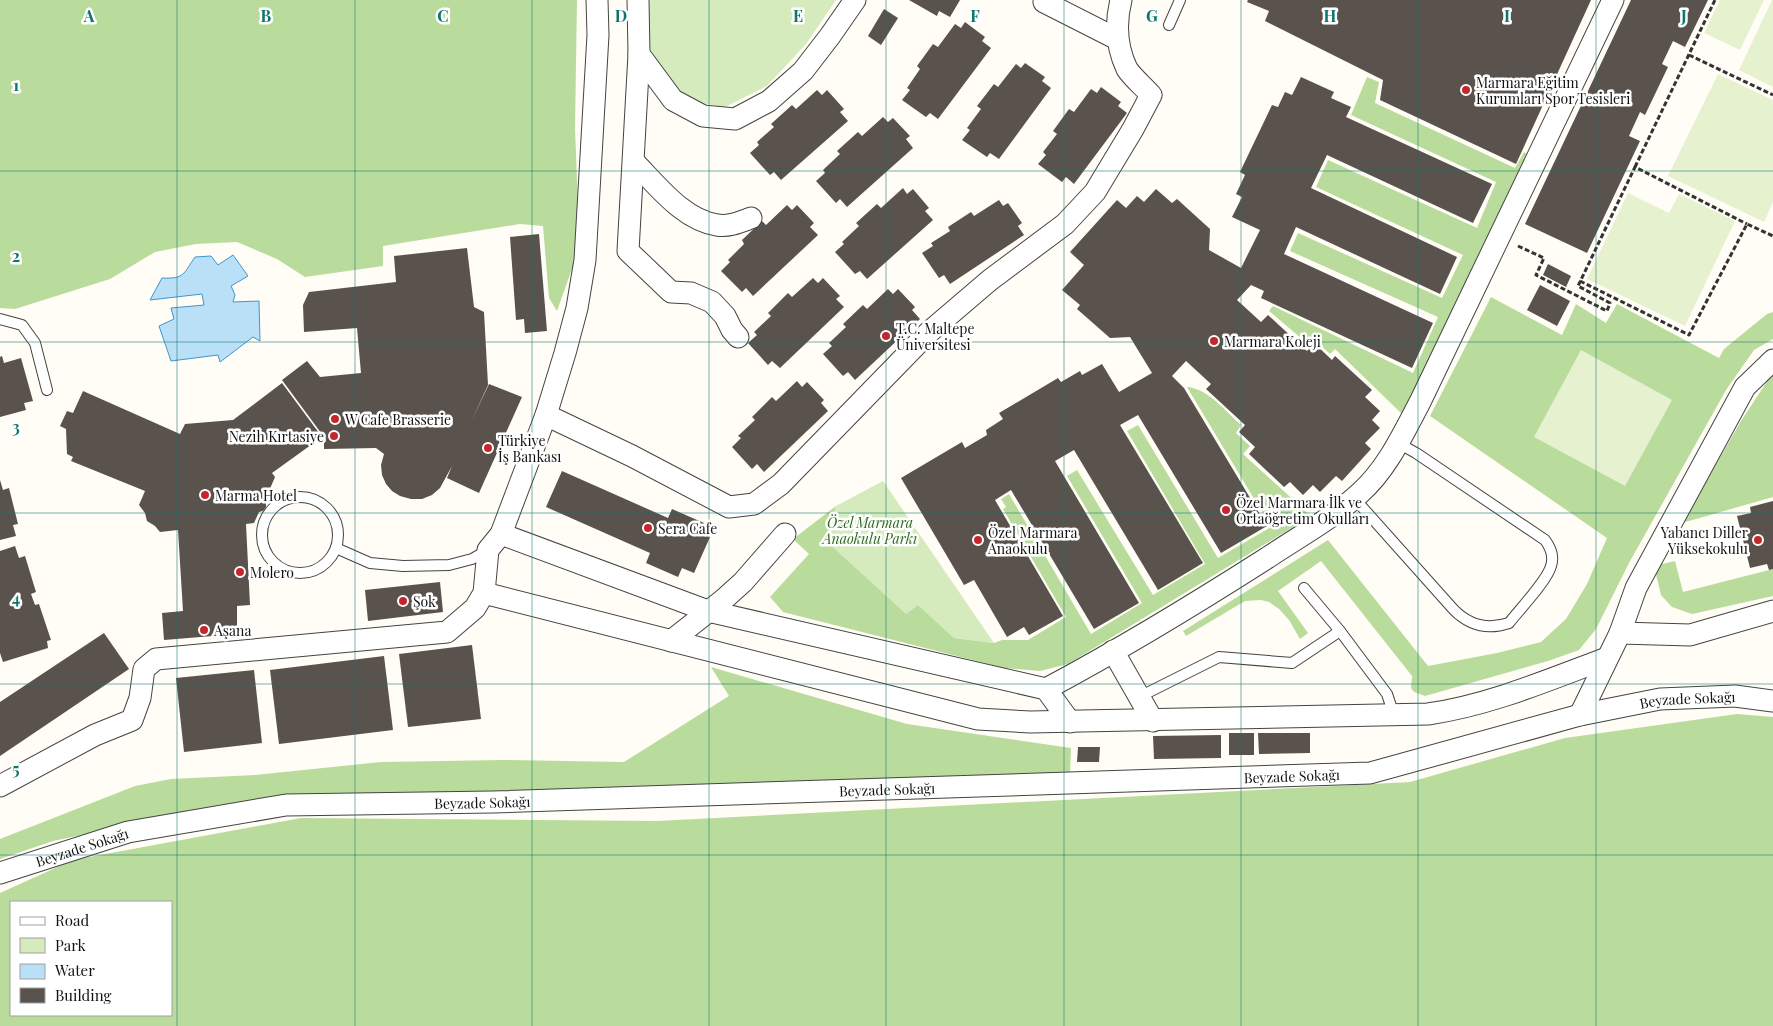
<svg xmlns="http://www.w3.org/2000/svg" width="1773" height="1026" font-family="'Playfair Display',serif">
	<rect width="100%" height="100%" fill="#fffdf5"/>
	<g fill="#d5ebbd">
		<polygon points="645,0 836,0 806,44 767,86 725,107 689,101 663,77 646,39"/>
		<polygon points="883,481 994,643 954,638 918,605 906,615 825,540 836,506"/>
	</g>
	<g fill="#b9dc9c" fill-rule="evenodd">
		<polygon points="0,0 577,0 575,128 578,207 573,266 557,311 549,298 543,226 520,224 383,246 383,266 305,277 277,259 237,242 196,244 155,252 110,279 15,309 0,308"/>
		<polygon points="1367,77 1379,82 1375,103 1515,168 1524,152 1532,157 1403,415 1335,349 1330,354 1314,339 1309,345 1269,311 1273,306 1413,373 1438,317 1290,251 1298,233 1442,298 1463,255 1316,187 1328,160 1477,228 1496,182 1351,115"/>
		<polygon points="1491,297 1562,335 1576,304 1606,323 1617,304 1719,358 1724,349 1767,314 1773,312 1773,339 1754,350 1726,390 1629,563 1596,629 1579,650 1548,661 1425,696 1414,692 1411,688 1412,676 1321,561 1278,591 1308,633 1300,639 1289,620 1279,609 1269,602 1261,600 1245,601 1186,636 1183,631 1328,540 1428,666 1497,653 1541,642 1566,619 1587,584 1607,538 1430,416"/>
		<polygon points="1773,376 1773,497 1682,523 1741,421 1768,380"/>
		<path d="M 1187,387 C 1209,389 1225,411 1241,425 L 1236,433 L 1250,446 L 1243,454 L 1311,516 L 1068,664 L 1040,671 L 1004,668 L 783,612 L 770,597 L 809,554 L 793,539 L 836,506 L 825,540 L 906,614 L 918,605 L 954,638 L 994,643 L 1002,640 L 1028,640 L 1066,617 L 1003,509 L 1006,507 L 1001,499 L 1009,494 L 1091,634 L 1142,603 L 1067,476 L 1077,470 L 1153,595 L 1205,564 L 1127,431 L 1138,425 L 1218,558 L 1271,527 Z"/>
		<polygon points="1675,561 1683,592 1773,569 1773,596 1692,614 1672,607 1661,595 1654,566"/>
		<polygon points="711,667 907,724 1071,748 1070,773 207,809 53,841 0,859 0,839 135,786 171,779 255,775 381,762 503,760 624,762 729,696"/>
		<path d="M 1737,714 L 1773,717 L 1773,1026 L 0,1026 L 0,893 L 73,860 L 301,818 L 657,821 L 1410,782 L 1565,738 ZM 11,902 L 171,902 L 171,1015 L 11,1015 Z"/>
	</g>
	<g fill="#e6f2cf">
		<polygon points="1720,0 1764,0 1740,50 1704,33"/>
		<polygon points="1772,0 1773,0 1773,87 1739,70"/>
		<polygon points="1718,74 1773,100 1773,202 1764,222 1668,176"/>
		<polygon points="1628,193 1669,213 1679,194 1735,221 1685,326 1587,279"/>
		<polygon points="1581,350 1672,400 1625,486 1534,437"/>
	</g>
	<path fill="#b9e0f7" stroke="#3f96cf" d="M 233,255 L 248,276 L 231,286 L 235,295 L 233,302 L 259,301 L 260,341 L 253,337 L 220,362 L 218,355 L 171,361 L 159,326 L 174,319 L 171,308 L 204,305 L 202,294 L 150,300 L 162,278 C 185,279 183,274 195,257 L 211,256 L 218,265 Z"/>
	<g fill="#5a524d">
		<polygon points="909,0 960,0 950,17 939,11 937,16"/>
		<polygon points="1248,0 1591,0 1516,164 1380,100 1383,80 1265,21 1269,11 1247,2"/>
		<polygon points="1631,0 1708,0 1685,47 1673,41 1662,64 1668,67 1645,115 1640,112 1629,136 1640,141 1587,253 1525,224"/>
		<polygon points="884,9 898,18 881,45 868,36"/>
		<polygon points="965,22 985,37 982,41 991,48 938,119 930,113 926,117 902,100 910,90 907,88 920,69 917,66 933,44 938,47 955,24 961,28"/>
		<polygon points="1025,63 1045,77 1042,81 1051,88 999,159 990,153 987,157 962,140 970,130 967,128 981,109 977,106 994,84 998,87 1016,64 1021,68"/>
		<polygon points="1301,77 1334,92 1331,98 1351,107 1346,117 1492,184 1473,223 1327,155 1311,188 1457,257 1440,294 1296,227 1284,254 1433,323 1412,368 1261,298 1264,291 1251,285 1237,300 1261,322 1268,315 1307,351 1314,343 1332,360 1335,356 1372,390 1365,397 1380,411 1372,420 1380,428 1365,443 1371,449 1342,481 1336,476 1320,492 1313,485 1303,495 1290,482 1284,487 1249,454 1255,447 1239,432 1245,425 1206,389 1211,384 1186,361 1172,376 1184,388 1267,526 1221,553 1138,415 1120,425 1203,563 1158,590 1074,450 1055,461 1139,603 1094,629 1011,490 995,500 1063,616 1029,635 1024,627 1007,637 974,580 964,585 901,478 962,442 965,448 987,435 986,430 1003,419 999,413 1058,378 1061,382 1080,371 1082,375 1102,364 1119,392 1152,373 1130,337 1110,338 1077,309 1080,305 1062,290 1084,265 1070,252 1117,200 1126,208 1137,196 1144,202 1156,189 1172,203 1177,199 1210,229 1209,250 1241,268 1260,230 1232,217 1242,197 1236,194 1245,175 1240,172 1272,105 1278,107 1285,92 1292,95"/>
		<polygon points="1101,87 1121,102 1118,106 1127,113 1074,184 1066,177 1062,182 1038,164 1046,155 1043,152 1057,134 1053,131 1069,109 1074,112 1091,89 1097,93"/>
		<polygon points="817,90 822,95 827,90 844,109 840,112 848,121 781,180 774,172 770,175 750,153 759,145 757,142 774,127 771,124 792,105 796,109"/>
		<polygon points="883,117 888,122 893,118 910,136 906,139 913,148 847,207 840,199 836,203 816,181 825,173 823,170 840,154 837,151 858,132 862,136"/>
		<polygon points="903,188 907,194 913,189 929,208 925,211 933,220 867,279 860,271 855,274 835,252 844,244 842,242 859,226 856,223 877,204 881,208"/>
		<polygon points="999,200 1003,206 1008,203 1022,223 1018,226 1024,235 950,284 944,275 939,278 922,253 933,246 931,243 950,231 948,227 971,212 974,216"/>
		<polygon points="787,205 792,210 797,205 814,223 810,227 818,235 753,296 746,288 742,292 721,271 730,262 728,260 744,244 742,240 762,221 766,225"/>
		<polygon points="539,234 547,331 525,333 524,319 516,320 510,237"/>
		<polygon points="467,248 474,307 484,312 488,385 471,422 489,384 522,397 479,493 447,478 452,466 440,488 432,495 422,499 411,499 400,496 392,491 386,484 382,475 381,465 384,454 376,448 324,449 324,437 282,380 307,361 320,377 361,373 357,328 304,332 303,305 309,292 396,282 394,256"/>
		<polygon points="1548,264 1571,276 1566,287 1543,275"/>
		<polygon points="813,278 818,283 823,278 840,296 836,299 844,307 780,368 772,361 768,365 748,343 757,335 754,332 771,316 768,313 788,293 792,297"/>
		<polygon points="1540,285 1570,301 1557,326 1527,310"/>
		<polygon points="888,289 893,294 898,289 915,307 912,310 920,319 855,380 848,372 843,376 823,354 832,346 829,343 846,327 843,324 863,305 867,309"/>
		<polygon points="2,356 4,363 21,358 33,401 24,403 26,410 0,417 0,357"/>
		<polygon points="797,381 802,387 807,382 824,400 821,403 828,411 764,472 757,464 752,469 732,447 741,438 738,436 755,420 752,417 772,397 776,401"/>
		<polygon points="282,383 322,437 272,473 275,477 266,498 266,507 263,511 259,512 254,523 246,524 250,605 237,606 237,634 164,640 162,613 183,611 178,530 160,532 155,526 147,521 145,513 139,505 145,491 71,461 73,457 67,454 66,429 60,426 67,411 73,413 83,391 180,434 185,424 233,420"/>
		<polygon points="562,471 668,518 672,509 704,523 700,533 710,537 694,573 682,568 678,577 646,563 650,553 546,507"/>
		<polygon points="0,480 3,490 9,488 18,524 13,525 16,536 0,540"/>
		<polygon points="1773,501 1773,569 1769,570 1767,564 1750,568 1737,516 1751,513 1750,507"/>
		<polygon points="15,546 19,558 25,556 36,592 31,594 35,605 39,604 51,640 47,641 48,648 3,662 0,653 0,551"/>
		<polygon points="440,582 443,612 368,621 365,590"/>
		<polygon points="104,633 129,669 0,756 0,702"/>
		<polygon points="472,645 481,719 408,727 399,654"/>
		<polygon points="384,656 393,730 279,744 270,670"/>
		<polygon points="254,670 262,743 184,752 176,678"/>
		<rect x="1229" y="733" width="25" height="22"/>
		<polygon points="1258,733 1310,733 1310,753 1259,754"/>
		<polygon points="1221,735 1221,758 1154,759 1153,736"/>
		<polygon points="1078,747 1100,747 1099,762 1077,762"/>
	</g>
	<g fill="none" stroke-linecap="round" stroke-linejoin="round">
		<defs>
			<g id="lane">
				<polyline points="1169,25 1180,0"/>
				<polyline points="0,319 22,325 35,343 47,390"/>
				<circle cx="300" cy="535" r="38"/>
				<path d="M 1354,498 L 1454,610 C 1470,626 1488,630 1509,623 C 1519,610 1547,581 1551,566 C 1554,557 1551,548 1545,540 L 1416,453 L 1398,443"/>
				<polyline points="336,548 370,563 403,566 449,565 472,559 488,550"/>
				<polyline points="1304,588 1340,631 1387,694 1394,715"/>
				<polyline points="1139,697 1219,657 1292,663 1340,631"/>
			</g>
			<g id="street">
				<polyline points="638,0 639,54 628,251 671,292 691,293 712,302 725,316 732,330 738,337"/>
				<polyline points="1044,2 1117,39"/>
				<polyline points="639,54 673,100 703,116 735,119 769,101 803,71 830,36 855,0"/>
				<path d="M 634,162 C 657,185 683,220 717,225 C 729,227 740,222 751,218"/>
				<path d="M 546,415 L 632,456 L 729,507 L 754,504 L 781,484 L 928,333 L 990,280 L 1065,224 L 1095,192 L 1133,129 L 1151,95 C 1144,87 1133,78 1127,69 C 1116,46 1115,24 1121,0"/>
				<polyline points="501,534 708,611 1046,689 1070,722"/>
				<path d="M 484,593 L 978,719 L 1030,722 L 1428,714 C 1490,705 1548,680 1607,658"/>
				<polyline points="1620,633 1690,635 1773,611"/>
				<polyline points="671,641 723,600 743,582 785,534"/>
				<polyline points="1113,651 1153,721"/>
				<path d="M 1046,689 C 1121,649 1195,604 1267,558 C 1298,537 1332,519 1360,493 C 1387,469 1403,434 1420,402 L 1613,0"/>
				<polyline points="1580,715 1620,633 1636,588 1745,387 1773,360"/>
				<polyline points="0,786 95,735 132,720 140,698 144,669 156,659 447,632 475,608 484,593 488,550 501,534 546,415 565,353 577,308 585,260 598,35 597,0"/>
				<path id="s1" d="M 0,873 L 128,832 L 286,805 L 493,802 L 1370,773 L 1580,715 L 1660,699 L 1735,696 L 1773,701"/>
			</g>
		</defs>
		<use href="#lane" stroke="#444" stroke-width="12"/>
		<use href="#street" stroke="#444" stroke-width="23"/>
		<g stroke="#333" stroke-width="3" stroke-dasharray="5 2.5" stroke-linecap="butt">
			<polyline points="1689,55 1773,95"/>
			<polyline points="1635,167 1715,0"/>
			<polyline points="1518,246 1544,258 1536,275 1607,311 1610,303 1578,286 1635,167 1747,224"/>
			<polyline points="1580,281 1689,335 1747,224 1773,236"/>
		</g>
		<use href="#lane" stroke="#fff" stroke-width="10"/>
		<use href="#street" stroke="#fff" stroke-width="21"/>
	</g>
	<path fill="none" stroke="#0f766e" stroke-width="1" stroke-opacity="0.55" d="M 177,0 L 177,1026M 355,0 L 355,1026M 532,0 L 532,1026M 709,0 L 709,1026M 886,0 L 886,1026M 1064,0 L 1064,1026M 1241,0 L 1241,1026M 1418,0 L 1418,1026M 1596,0 L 1596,1026M 0,171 L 1773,171M 0,342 L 1773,342M 0,513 L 1773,513M 0,684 L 1773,684M 0,855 L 1773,855"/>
	<g fill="#c4262e" stroke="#fff" stroke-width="2">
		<circle cx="1466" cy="90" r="5"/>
		<circle cx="886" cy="336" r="5"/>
		<circle cx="1214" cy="341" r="5"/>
		<circle cx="335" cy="419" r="5"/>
		<circle cx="334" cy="436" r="5"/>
		<circle cx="488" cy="448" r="5"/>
		<circle cx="205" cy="495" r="5"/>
		<circle cx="1226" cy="510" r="5"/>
		<circle cx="648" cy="528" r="5"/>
		<circle cx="978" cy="540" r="5"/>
		<circle cx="1758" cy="540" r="5"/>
		<circle cx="240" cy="572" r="5"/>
		<circle cx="403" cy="601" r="5"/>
		<circle cx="204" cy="630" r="5"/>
	</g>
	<g text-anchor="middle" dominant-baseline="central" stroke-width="5" stroke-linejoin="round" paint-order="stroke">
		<g font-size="14" fill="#111" stroke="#fff" text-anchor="start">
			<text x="1476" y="82">Marmara Eğitim<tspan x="1476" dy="16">Kurumları Spor Tesisleri</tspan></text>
			<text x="896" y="328">T.C. Maltepe<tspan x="896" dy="16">Üniversitesi</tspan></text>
			<text x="1224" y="341">Marmara Koleji</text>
			<text x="345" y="419">W Cafe Brasserie</text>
			<text x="324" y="436" text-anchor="end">Nezih Kırtasiye</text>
			<text x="498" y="440">Türkiye<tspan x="498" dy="16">İş Bankası</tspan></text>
			<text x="215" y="495">Marma Hotel</text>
			<text x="1236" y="502">Özel Marmara İlk ve<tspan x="1236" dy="16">Ortaöğretim Okulları</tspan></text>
			<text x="658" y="528">Sera Cafe</text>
			<text x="988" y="532">Özel Marmara<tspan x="988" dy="16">Anaokulu</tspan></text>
			<text x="1748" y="532" text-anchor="end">Yabancı Diller<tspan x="1748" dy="16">Yüksekokulu</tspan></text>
			<text x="250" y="572">Molero</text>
			<text x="413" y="601">Şok</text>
			<text x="214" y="630">Aşana</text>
		</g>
		<g font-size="14" font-style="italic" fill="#2f6b1f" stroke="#fff">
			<text x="870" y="522">Özel Marmara<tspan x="870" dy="16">Anaokulu Parkı</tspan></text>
		</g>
		<g font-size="14" fill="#111" stroke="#fff">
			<text stroke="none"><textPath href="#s1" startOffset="1706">Beyzade Sokağı</textPath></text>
			<text stroke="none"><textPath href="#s1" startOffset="1301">Beyzade Sokağı</textPath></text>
			<text stroke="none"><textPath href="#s1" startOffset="896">Beyzade Sokağı</textPath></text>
			<text stroke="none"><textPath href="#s1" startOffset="491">Beyzade Sokağı</textPath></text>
			<text stroke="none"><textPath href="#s1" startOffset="86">Beyzade Sokağı</textPath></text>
		</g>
	</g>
	<g font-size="16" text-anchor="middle" font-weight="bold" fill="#0f766e" stroke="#fff" stroke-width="5" stroke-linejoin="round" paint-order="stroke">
		<text x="89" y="22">A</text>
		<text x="266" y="22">B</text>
		<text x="443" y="22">C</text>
		<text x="621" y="22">D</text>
		<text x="798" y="22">E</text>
		<text x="975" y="22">F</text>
		<text x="1152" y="22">G</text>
		<text x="1330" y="22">H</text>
		<text x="1507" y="22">I</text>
		<text x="1684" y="22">J</text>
		<text x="16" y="91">1</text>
		<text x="16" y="262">2</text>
		<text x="16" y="433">3</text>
		<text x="16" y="604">4</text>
		<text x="16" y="775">5</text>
	</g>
	<rect x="10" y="901" width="162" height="115" fill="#ffffff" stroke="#a0a0a0"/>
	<rect x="20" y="917" width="25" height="8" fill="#ffffff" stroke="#a0a0a0"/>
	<text x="55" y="926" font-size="15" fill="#111111">Road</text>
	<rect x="20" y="938" width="25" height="15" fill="#d5ebbd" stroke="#a0a0a0"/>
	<text x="55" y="951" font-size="15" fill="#111111">Park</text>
	<rect x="20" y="964" width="25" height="15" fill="#b9e0f7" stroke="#a0a0a0"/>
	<text x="55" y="976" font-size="15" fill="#111111">Water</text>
	<rect x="20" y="988" width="25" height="15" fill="#5a524d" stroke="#a0a0a0"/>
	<text x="55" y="1001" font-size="15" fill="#111111">Building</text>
</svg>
